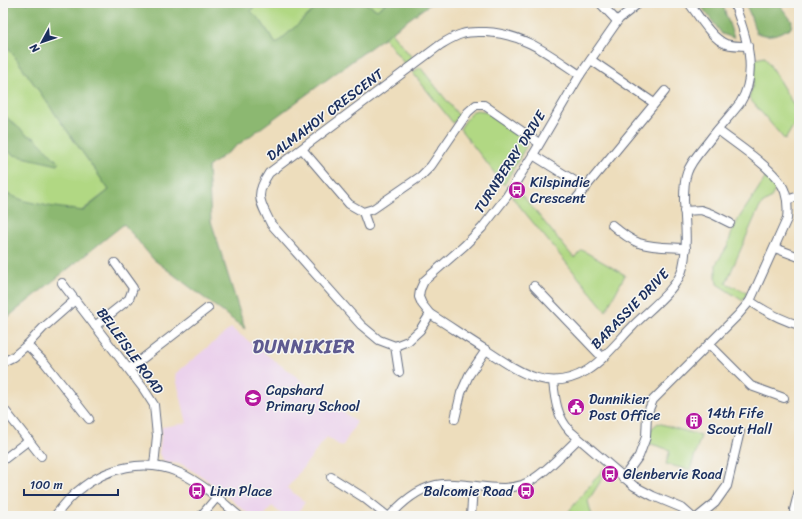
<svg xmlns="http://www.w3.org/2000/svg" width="802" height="519" font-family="Sriracha,sans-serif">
	<rect width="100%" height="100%" fill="#f6f6f2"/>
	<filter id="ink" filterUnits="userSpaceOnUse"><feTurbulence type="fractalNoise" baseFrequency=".025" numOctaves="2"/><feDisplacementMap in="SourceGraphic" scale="8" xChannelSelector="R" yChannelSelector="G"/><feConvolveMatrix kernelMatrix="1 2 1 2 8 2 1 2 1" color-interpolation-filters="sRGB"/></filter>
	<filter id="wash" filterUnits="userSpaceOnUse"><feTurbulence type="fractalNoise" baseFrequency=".012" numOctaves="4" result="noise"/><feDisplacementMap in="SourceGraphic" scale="16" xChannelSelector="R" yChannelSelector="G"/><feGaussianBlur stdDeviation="0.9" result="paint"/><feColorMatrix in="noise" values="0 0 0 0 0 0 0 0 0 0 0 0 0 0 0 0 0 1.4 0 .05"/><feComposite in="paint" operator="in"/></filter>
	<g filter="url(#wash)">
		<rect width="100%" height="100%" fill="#edddbc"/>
		<polygon fill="#ebd1ec" points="231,328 357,422 342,447 327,437 287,488 305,502 296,516 284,516 272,506 264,516 251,516 203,477 181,464 165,462 159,454 162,427 187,423 175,374"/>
		<g fill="#b1d883" stroke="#668470">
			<polygon points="256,3 309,3 315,9 276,44 261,21 251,11"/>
			<polygon points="366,3 386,3 377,10"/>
			<polygon points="391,32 415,61 407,67 384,37"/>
			<polygon points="3,40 109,190 3,271"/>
			<path d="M 765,57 L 799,114 L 799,116 L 785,140 L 749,98 C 754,85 755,73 755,59 Z"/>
			<polygon points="420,67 459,116 453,123 413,73"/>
			<polygon points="477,110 484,111 528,138 527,145 504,185 460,129 471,112"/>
			<polygon points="768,174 778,185 770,199 762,204 757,212 726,283 747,293 743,301 717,284 716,276 716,264 727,247 732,232 739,218"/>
			<polygon points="517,189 574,258 582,250 625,275 606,311 512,197"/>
			<polygon points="658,423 701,436 690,470 666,464 670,450 648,443 651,429"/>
			<polygon points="604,468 607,471 588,501 592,516 565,516"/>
		</g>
		<g fill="#8cb871" stroke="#547468">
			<polygon points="3,3 256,3 251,11 261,21 276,44 315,9 309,3 366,3 377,10 386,3 431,3 208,167 211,221 245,329 153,259 124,224 3,321 3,192 25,201 48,206 83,211 109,190 3,40"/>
			<polygon points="699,3 722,3 734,38 722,34"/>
			<path d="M 745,3 L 778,3 L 792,21 L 791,28 C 776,34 772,38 756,33 L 750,14 Z"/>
			<polygon points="3,114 27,135 35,138 59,163 58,165 14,155 3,148"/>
		</g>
	</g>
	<g filter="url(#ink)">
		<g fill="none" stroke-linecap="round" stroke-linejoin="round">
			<defs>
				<g id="minor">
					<polyline points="600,3 617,21"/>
					<path d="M 639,3 L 619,19 L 580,75 L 533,155 L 507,196 L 482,228 L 464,246 L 424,281 L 420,290 L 419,297 L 422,304 L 430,314 C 449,326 467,338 486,350 C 518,371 548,394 586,371 C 604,360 618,341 632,327 C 647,311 679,288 683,267 C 688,246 685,222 684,200 C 684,192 684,181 687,173 C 691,160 703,149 711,138 C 720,126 731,115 740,103 C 760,72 745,33 734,3"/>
					<path d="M 689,3 C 698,15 712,39 726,44 C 733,46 741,46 748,46"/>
					<polyline points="591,60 654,103"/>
					<polyline points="302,149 349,204 363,212 373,209 421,176 431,166 468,112 476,105 484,105 539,143"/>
					<polyline points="533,155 586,188"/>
					<polyline points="576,199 665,91"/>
					<polyline points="787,200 799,196"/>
					<polyline points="684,211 701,210 712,214 730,223"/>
					<polyline points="363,212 368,226"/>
					<path d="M 612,225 C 620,232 629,239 639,243 C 653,248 671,247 686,248"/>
					<polyline points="775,248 799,257"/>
					<polyline points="62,283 143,388 154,405 157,436 154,466"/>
					<polyline points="534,286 602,357"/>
					<path d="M 750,301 C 766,312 781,320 799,325"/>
					<path d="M 430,314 L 420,330 L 408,341 L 395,346 L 379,340 L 361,325 L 271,224 C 260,201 254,196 269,173 L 440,45 C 447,41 454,36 462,34 C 470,31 479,32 486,32 C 525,34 550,55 580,75"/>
					<polyline points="95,326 129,299 133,288 115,263"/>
					<polyline points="709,344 751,386 784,398"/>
					<polyline points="27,345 45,363 89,419"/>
					<polyline points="395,346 399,372"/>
					<polyline points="3,362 13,357 27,345 43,328 75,300"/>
					<polyline points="129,369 208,308"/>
					<path d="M 553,381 C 555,400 557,417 570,431 L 634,486 L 653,496 L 682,508 L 691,516"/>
					<polyline points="3,408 41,456"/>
					<polyline points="455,419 461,393 469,375 486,350"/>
					<polyline points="3,460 29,440"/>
					<polyline points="331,477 363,497 387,516"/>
					<path d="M 623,478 L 639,456 L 646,437 L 647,414 L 653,400 L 738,315 L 750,301 L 787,219 C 788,210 788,201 785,192 C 779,171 735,144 718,130"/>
					<polyline points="3,514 4,516"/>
					<path d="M 55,516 C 62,507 69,498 78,491 C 106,467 145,458 180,473 C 202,483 221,501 239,516"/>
					<polyline points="201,516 217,497"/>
					<path d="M 390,516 C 404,500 421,486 443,484 C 457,483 472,486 486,487 C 498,488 510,489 522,485 C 541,478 563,453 578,439"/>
					<polyline points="471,516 473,486"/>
					<polyline points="699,516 715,503 727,486 740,431"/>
					<polyline points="795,516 794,510 799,490"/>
				</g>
			</defs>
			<use href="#minor" stroke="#646c7f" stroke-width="10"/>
			<use href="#minor" stroke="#fff" stroke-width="8"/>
		</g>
	</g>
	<defs>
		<symbol id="bus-disc" viewBox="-11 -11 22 22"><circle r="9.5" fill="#b5179e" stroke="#f6f6f2"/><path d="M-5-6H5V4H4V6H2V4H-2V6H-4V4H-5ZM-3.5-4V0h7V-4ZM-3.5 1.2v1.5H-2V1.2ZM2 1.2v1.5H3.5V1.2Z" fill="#fff"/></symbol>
		<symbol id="school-disc" viewBox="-11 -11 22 22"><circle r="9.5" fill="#b5179e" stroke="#f6f6f2"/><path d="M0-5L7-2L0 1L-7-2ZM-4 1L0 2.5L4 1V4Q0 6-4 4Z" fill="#fff"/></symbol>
		<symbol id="civic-disc" viewBox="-11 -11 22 22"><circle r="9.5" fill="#b5179e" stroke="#f6f6f2"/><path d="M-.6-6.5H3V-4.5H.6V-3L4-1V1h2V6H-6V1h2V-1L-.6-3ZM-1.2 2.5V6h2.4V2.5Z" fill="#fff"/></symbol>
		<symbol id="building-disc" viewBox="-11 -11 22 22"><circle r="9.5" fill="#b5179e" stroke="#f6f6f2"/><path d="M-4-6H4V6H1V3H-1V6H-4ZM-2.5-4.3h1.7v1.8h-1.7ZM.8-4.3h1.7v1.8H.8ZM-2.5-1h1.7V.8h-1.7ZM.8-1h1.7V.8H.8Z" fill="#fff"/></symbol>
	</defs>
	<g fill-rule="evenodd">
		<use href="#bus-disc" x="507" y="180" width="20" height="20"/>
		<use href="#school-disc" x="243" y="388" width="20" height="20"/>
		<use href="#civic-disc" x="566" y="397" width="20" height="20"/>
		<use href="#building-disc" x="684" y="411" width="20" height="20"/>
		<use href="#bus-disc" x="600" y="464" width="20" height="20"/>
		<use href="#bus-disc" x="187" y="481" width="20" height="20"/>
		<use href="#bus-disc" x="516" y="481" width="20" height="20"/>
	</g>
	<g text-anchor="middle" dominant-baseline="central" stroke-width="3" stroke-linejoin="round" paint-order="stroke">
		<g font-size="14" fill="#1b2f5e" stroke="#f6f6f2">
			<text transform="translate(325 115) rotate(-37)">DALMAHOY CRESCENT</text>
			<text transform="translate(510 162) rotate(-57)">TURNBERRY DRIVE</text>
			<text transform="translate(630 309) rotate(-46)">BARASSIE DRIVE</text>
			<text transform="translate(130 351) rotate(54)">BELLEISLE ROAD</text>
		</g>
		<g font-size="14" fill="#1b2f5e" stroke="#f6f6f2" text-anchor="start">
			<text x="530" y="182">Kilspindie<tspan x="530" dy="16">Crescent</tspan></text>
			<text x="266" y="390">Capshard<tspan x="266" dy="16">Primary School</tspan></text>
			<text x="589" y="399">Dunnikier<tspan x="589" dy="16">Post Office</tspan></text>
			<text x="707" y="413">14th Fife<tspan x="707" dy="16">Scout Hall</tspan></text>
			<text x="623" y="474">Glenbervie Road</text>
			<text x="210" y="491">Linn Place</text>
			<text x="513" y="491" text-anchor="end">Balcomie Road</text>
		</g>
		<g font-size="18" font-weight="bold" letter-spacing="1" fill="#5e5a90" stroke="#f6f6f2">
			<text x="304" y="347">DUNNIKIER</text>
		</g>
	</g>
	<rect width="802" height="519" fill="none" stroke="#f6f6f2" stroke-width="16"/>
	<g transform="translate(42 42) rotate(230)" stroke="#f6f6f2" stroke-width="3" paint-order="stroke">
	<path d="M0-3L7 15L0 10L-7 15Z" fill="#1b2f5e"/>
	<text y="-6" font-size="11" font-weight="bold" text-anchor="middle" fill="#1b2f5e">N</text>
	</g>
	<path d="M24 489v6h94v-6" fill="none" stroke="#1b2f5e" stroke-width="2"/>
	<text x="30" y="489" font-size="12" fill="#1b2f5e" stroke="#f6f6f2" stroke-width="3" paint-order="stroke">100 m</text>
</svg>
